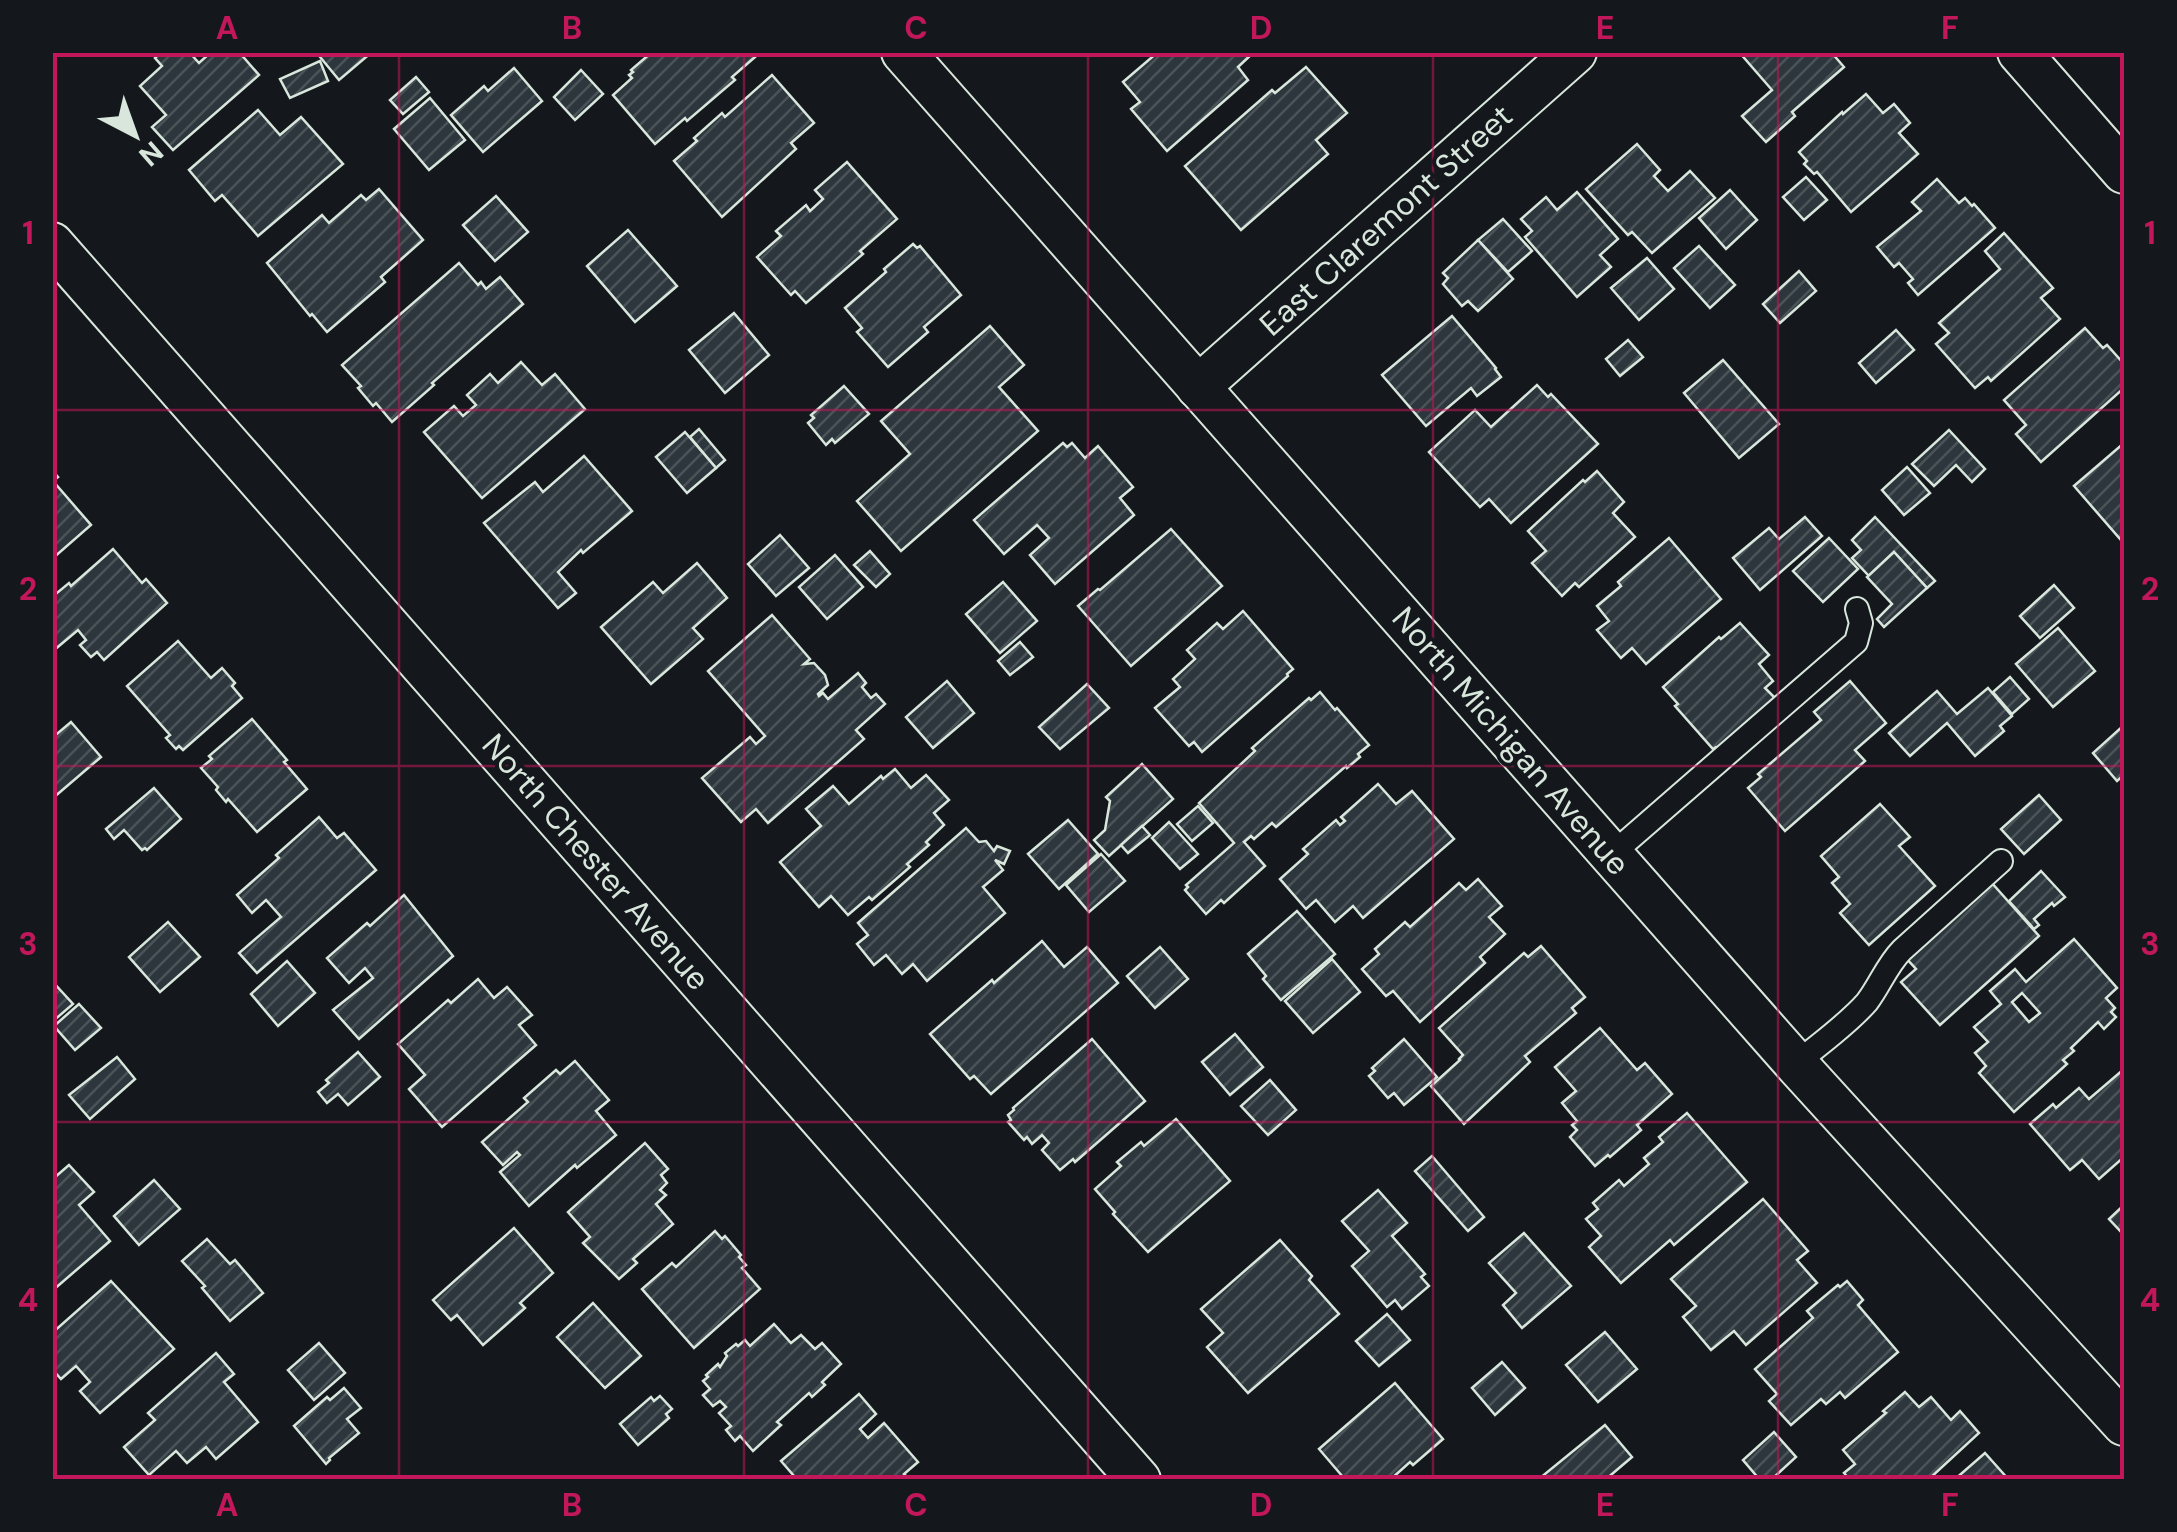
<svg xmlns="http://www.w3.org/2000/svg" width="2177" height="1532" font-family="'DM Sans',sans-serif">
	<defs>
		<pattern id="building-hatch" width="6" height="6" patternUnits="userSpaceOnUse" patternTransform="scale(2.5)"><rect width="6" height="6" fill="#2c363c"/><path d="M-1 1l2-2M0 6l6-6M5 7l2-2" fill="none" stroke="#4a5358"/></pattern>
	</defs>
	<rect width="100%" height="100%" fill="#14181c"/>
	<g fill="url(#building-hatch)" stroke="#d8e6dc" stroke-width="2.5" fill-rule="evenodd">
		<polygon points="161,52 189,52 199,63 211,52 239,52 259,75 173,150 152,127 166,115 140,86 162,66 155,58"/>
		<polygon points="316,52 372,52 339,80"/>
		<polygon points="652,52 751,52 755,57 732,77 735,80 687,121 685,118 655,144 613,95 632,78 629,75 633,72 631,70"/>
		<polygon points="1158,52 1252,54 1238,67 1248,80 1167,151 1131,109 1140,102 1123,82"/>
		<polygon points="1739,52 1831,52 1844,67 1792,112 1795,116 1766,142 1742,116 1772,90"/>
		<polygon points="320,61 328,81 290,98 280,79"/>
		<polygon points="1306,67 1347,113 1316,140 1328,154 1241,230 1185,166 1272,90 1275,93"/>
		<polygon points="514,68 542,101 483,152 451,115 484,86 488,91"/>
		<polygon points="581,70 603,94 575,120 554,97"/>
		<polygon points="772,75 814,123 791,143 796,149 722,217 674,161 697,141 694,138 722,113 725,117"/>
		<polygon points="416,77 429,92 403,114 390,100"/>
		<polygon points="1866,94 1883,113 1894,104 1910,123 1899,133 1918,154 1851,212 1817,172 1814,174 1804,164 1807,161 1799,152 1842,112 1843,114"/>
		<polygon points="430,98 465,140 429,170 394,129"/>
		<polygon points="258,110 280,135 301,117 343,164 258,236 222,195 215,201 189,170"/>
		<polygon points="1637,144 1660,170 1654,176 1668,191 1690,171 1715,198 1652,253 1632,232 1628,235 1586,189"/>
		<polygon points="847,162 897,219 860,251 863,254 806,303 795,291 791,295 757,257 781,236 776,231 806,205 810,211 823,199 815,190"/>
		<polygon points="1806,177 1827,200 1804,220 1783,197"/>
		<polygon points="1937,179 1959,203 1965,198 1972,206 1974,204 1995,228 1918,295 1908,283 1913,279 1899,263 1894,267 1877,247 1921,211 1912,202"/>
		<polygon points="379,189 423,240 381,277 385,282 327,332 312,314 310,316 267,263 322,215 329,223 361,195 366,200"/>
		<polygon points="1730,190 1757,220 1726,249 1699,218"/>
		<polygon points="1577,192 1618,239 1600,255 1611,267 1577,297 1525,237 1532,231 1521,219 1546,197 1557,210"/>
		<polygon points="496,196 528,232 495,261 463,225"/>
		<polygon points="1503,219 1532,251 1508,272 1478,240"/>
		<polygon points="628,230 677,286 635,322 587,266"/>
		<polygon points="2004,233 2053,288 2041,298 2060,319 1991,381 1988,377 1975,388 1936,344 1949,333 1939,323 2000,269 1985,251"/>
		<polygon points="1478,240 1513,279 1478,311 1468,301 1462,306 1443,284 1448,278 1443,273"/>
		<polygon points="913,244 917,248 920,246 961,295 924,327 928,332 888,367 857,332 862,328 845,308 886,272 884,269"/>
		<polygon points="1699,246 1735,285 1710,308 1674,268"/>
		<polygon points="1647,258 1674,289 1639,320 1611,288"/>
		<polygon points="459,263 478,285 481,282 486,289 500,277 523,304 432,383 434,385 392,422 376,403 373,406 358,388 361,386 342,365"/>
		<polygon points="1799,271 1816,291 1780,323 1763,304"/>
		<polygon points="734,313 769,355 725,393 689,350"/>
		<polygon points="1452,316 1496,368 1495,369 1501,377 1477,396 1471,388 1426,426 1382,375"/>
		<polygon points="990,326 1024,365 999,387 1038,431 901,551 857,501 910,454 881,421"/>
		<polygon points="2085,328 2103,348 2107,345 2124,364 2124,388 2041,462 2016,434 2026,425 2004,400"/>
		<polygon points="1896,330 1914,350 1876,383 1859,363"/>
		<polygon points="1628,340 1643,357 1620,376 1606,359"/>
		<polygon points="1723,360 1779,424 1739,458 1684,393"/>
		<polygon points="521,362 542,385 555,374 585,409 482,498 424,432 454,406 463,416 476,405 467,395 490,374 498,383"/>
		<polygon points="1537,385 1548,397 1551,394 1598,444 1511,523 1489,499 1480,507 1429,452 1475,410 1491,427"/>
		<polygon points="844,386 869,414 835,443 832,439 826,445 808,423 814,418 811,415"/>
		<polygon points="699,429 725,460 716,468 690,437"/>
		<polygon points="1949,430 1985,469 1972,482 1956,465 1934,486 1912,464"/>
		<polygon points="685,432 716,468 687,493 656,457"/>
		<polygon points="1063,443 1067,447 1072,443 1085,458 1098,446 1133,487 1120,498 1134,515 1055,584 1030,555 1049,538 1037,525 1004,554 974,520"/>
		<polygon points="2124,443 2124,538 2121,540 2074,486"/>
		<polygon points="584,456 632,511 583,553 581,550 558,572 576,593 558,608 484,523 535,482 543,492"/>
		<polygon points="1907,467 1930,493 1904,515 1882,490"/>
		<polygon points="52,470 58,477 53,481 91,525 52,559"/>
		<polygon points="1597,471 1624,502 1613,513 1635,537 1579,587 1575,583 1562,596 1532,563 1546,551 1528,531 1583,480 1585,482"/>
		<polygon points="1805,517 1822,536 1760,590 1733,558 1769,528 1779,539"/>
		<polygon points="1875,517 1935,581 1927,588 1894,552 1869,576 1852,558 1861,550 1852,540"/>
		<polygon points="1171,529 1222,586 1131,666 1078,606 1098,589 1100,590"/>
		<polygon points="780,535 809,568 776,596 748,564"/>
		<polygon points="1669,538 1721,599 1646,664 1632,648 1621,658 1597,630 1609,621 1597,606 1621,586 1618,582"/>
		<polygon points="1829,538 1858,569 1823,602 1793,571"/>
		<polygon points="113,549 142,583 146,579 167,603 104,660 97,652 91,657 80,645 86,640 78,630 53,651 52,597 69,583 71,586"/>
		<polygon points="870,551 890,574 876,587 854,565"/>
		<polygon points="1894,552 1927,588 1884,627 1877,619 1892,604 1867,577"/>
		<polygon points="835,555 863,587 827,619 799,587"/>
		<polygon points="697,563 727,598 693,628 703,639 651,684 601,627 653,582 663,593"/>
		<polygon points="1003,582 1037,621 1000,653 966,614"/>
		<polygon points="2054,585 2074,608 2040,638 2020,616"/>
		<polygon points="1243,611 1293,669 1287,674 1288,676 1202,752 1194,742 1189,746 1155,708 1180,687 1173,679 1195,659 1187,650 1217,623 1223,629"/>
		<polygon points="772,615 810,659 804,664 814,663 825,675 828,685 818,694 819,696 823,693 828,699 858,673 866,683 862,687 871,698 876,694 885,704 856,730 864,739 768,823 756,809 741,822 702,778 750,737 756,744 765,736 708,671"/>
		<polygon points="1740,623 1769,655 1759,664 1773,681 1765,688 1778,701 1721,752 1716,747 1713,749 1675,706 1678,704 1663,687 1719,637 1721,639"/>
		<polygon points="2058,628 2095,671 2053,707 2016,664"/>
		<polygon points="178,641 211,678 222,668 235,683 232,686 242,698 183,750 179,746 176,749 166,738 170,735 127,686"/>
		<polygon points="1020,642 1033,657 1010,675 998,661"/>
		<polygon points="2010,677 2029,699 2012,714 1993,692"/>
		<polygon points="947,681 974,713 933,748 906,717"/>
		<polygon points="1850,681 1886,723 1855,750 1865,761 1785,831 1748,788 1761,777 1758,774 1821,720 1814,712"/>
		<polygon points="1087,684 1109,708 1060,749 1039,727"/>
		<polygon points="1988,688 2012,716 2000,726 2004,731 1975,756 1947,723 1910,756 1889,733 1937,691 1957,714"/>
		<polygon points="1320,692 1335,710 1337,708 1369,745 1358,754 1360,757 1347,768 1346,766 1276,827 1272,823 1254,839 1251,836 1244,842 1265,866 1224,903 1221,900 1206,914 1185,890 1188,887 1186,885 1234,843 1199,803 1255,751 1252,748 1309,698 1311,700"/>
		<polygon points="252,719 287,760 284,762 307,789 257,832 228,799 226,802 216,790 218,787 201,768 212,759 209,756"/>
		<polygon points="71,722 101,757 53,798 52,738"/>
		<polygon points="2124,725 2124,775 2117,781 2093,753"/>
		<polygon points="1142,764 1173,799 1109,856 1094,840 1105,830 1110,801 1106,797"/>
		<polygon points="895,769 911,788 926,775 949,800 934,813 944,825 926,842 929,845 907,864 910,867 872,900 869,897 848,915 831,896 819,907 780,862 821,826 806,809 833,786 849,804 881,776 883,779"/>
		<polygon points="1378,784 1396,804 1412,791 1454,839 1363,918 1353,906 1335,922 1316,900 1306,909 1280,879 1308,854 1303,849 1336,820 1340,825 1345,821 1341,817"/>
		<polygon points="154,788 181,819 147,850 145,848 142,850 124,830 114,839 106,829"/>
		<polygon points="2039,795 2061,820 2024,854 2001,829"/>
		<polygon points="1880,804 1910,837 1899,846 1935,886 1869,945 1840,913 1850,904 1832,883 1839,877 1821,856"/>
		<polygon points="1198,806 1213,823 1192,841 1177,824"/>
		<polygon points="319,817 337,838 344,833 376,870 257,973 239,953 281,917 266,900 252,913 237,895 279,858 276,855"/>
		<polygon points="1068,820 1098,854 1059,889 1028,854"/>
		<polygon points="1169,822 1198,854 1180,869 1152,838"/>
		<polygon points="1142,826 1150,835 1128,853 1121,845"/>
		<polygon points="966,828 979,842 986,841 994,851 997,846 1010,851 1004,864 995,860 1003,870 983,887 1005,913 927,981 913,964 902,974 886,955 874,965 857,944 868,935 858,923"/>
		<polygon points="1101,854 1125,881 1089,912 1066,885"/>
		<polygon points="2041,871 2065,897 2054,906 2052,903 2034,919 2039,925 2034,929 2009,901"/>
		<polygon points="1478,879 1502,906 1489,917 1505,934 1480,957 1485,963 1420,1022 1393,991 1386,996 1362,969 1379,954 1375,949 1405,922 1410,927 1459,883 1466,890"/>
		<polygon points="1991,882 2039,936 1940,1025 1901,982 1916,969 1906,958"/>
		<polygon points="404,895 453,956 359,1039 333,1010 373,978 365,968 349,983 327,958 367,923 370,926"/>
		<polygon points="1297,911 1335,954 1281,1000 1263,979 1266,976 1248,954"/>
		<polygon points="168,922 200,957 160,992 129,957"/>
		<path d="M 2074,939 L 2117,988 L 2106,998 L 2115,1008 L 2111,1012 L 2116,1017 L 2104,1029 L 2098,1022 L 2071,1048 L 2074,1051 L 2063,1060 L 2067,1064 L 2014,1112 L 1979,1073 L 1986,1066 L 1975,1053 L 1988,1042 L 1974,1027 L 2001,1004 L 1990,991 L 2015,969 L 2026,982 ZM 2022,993 L 2040,1013 L 2029,1022 L 2012,1002 Z"/>
		<polygon points="1042,941 1064,967 1087,947 1118,983 991,1094 974,1076 970,1079 930,1034 992,980 994,983"/>
		<polygon points="1541,946 1585,997 1572,1008 1576,1013 1525,1056 1530,1062 1464,1124 1431,1086 1460,1060 1459,1059 1463,1055 1439,1028 1524,953 1528,957"/>
		<polygon points="1160,947 1188,979 1155,1008 1127,976"/>
		<polygon points="1332,959 1360,992 1313,1033 1285,1001"/>
		<polygon points="287,961 315,993 278,1026 251,994"/>
		<polygon points="478,979 494,998 507,987 532,1015 519,1025 536,1045 442,1127 409,1089 425,1075 398,1044 448,1000 451,1003"/>
		<polygon points="52,981 73,1004 52,1022"/>
		<polygon points="79,1004 101,1028 75,1050 54,1026"/>
		<polygon points="1600,1028 1637,1070 1645,1063 1672,1094 1637,1125 1641,1130 1610,1157 1608,1155 1595,1166 1570,1137 1577,1130 1572,1125 1577,1121 1562,1103 1576,1091 1555,1067"/>
		<polygon points="1235,1034 1263,1067 1230,1095 1202,1062"/>
		<polygon points="1092,1039 1145,1101 1075,1162 1073,1159 1060,1170 1042,1150 1049,1143 1042,1135 1032,1144 1027,1137 1024,1140 1008,1122 1011,1120 1008,1115 1014,1110 1013,1108"/>
		<polygon points="1404,1039 1437,1077 1404,1105 1394,1093 1388,1098 1369,1076 1375,1071 1372,1068"/>
		<polygon points="358,1052 380,1077 348,1105 338,1094 327,1103 318,1092 329,1083 326,1080"/>
		<polygon points="117,1057 135,1079 90,1119 69,1095"/>
		<polygon points="575,1061 609,1100 596,1111 616,1135 577,1168 575,1165 529,1206 500,1172 520,1155 517,1152 503,1165 482,1142 528,1102 524,1098 556,1070 560,1074"/>
		<polygon points="2124,1069 2124,1157 2099,1179 2082,1160 2070,1170 2030,1124 2053,1104 2056,1108 2079,1088 2089,1099"/>
		<polygon points="1270,1080 1296,1110 1268,1135 1241,1106"/>
		<polygon points="1687,1113 1747,1182 1674,1245 1670,1240 1621,1283 1589,1247 1601,1236 1586,1219 1598,1209 1593,1203 1619,1180 1624,1186 1649,1164 1644,1158 1663,1142 1659,1137"/>
		<polygon points="1176,1119 1230,1181 1148,1252 1113,1214 1115,1212 1095,1189 1121,1166 1117,1162 1141,1142 1144,1146"/>
		<polygon points="645,1143 668,1169 661,1175 667,1183 660,1190 666,1195 656,1204 673,1224 633,1259 637,1263 619,1279 583,1243 590,1237 568,1212"/>
		<polygon points="1432,1156 1484,1217 1468,1231 1415,1171"/>
		<polygon points="69,1165 94,1192 79,1205 110,1241 52,1291 52,1176 54,1178"/>
		<polygon points="154,1180 180,1209 139,1245 114,1216"/>
		<polygon points="1378,1190 1407,1223 1392,1236 1425,1274 1421,1277 1429,1286 1402,1309 1395,1300 1387,1307 1352,1266 1369,1251 1342,1221"/>
		<polygon points="1763,1199 1808,1251 1797,1260 1817,1283 1746,1345 1734,1331 1711,1350 1683,1317 1696,1306 1671,1279"/>
		<polygon points="2124,1205 2124,1235 2109,1219"/>
		<polygon points="514,1228 553,1273 520,1303 525,1308 483,1345 457,1315 451,1320 433,1300"/>
		<polygon points="715,1231 722,1239 725,1236 741,1255 739,1257 746,1265 742,1268 760,1289 694,1348 642,1289 672,1263 676,1267"/>
		<polygon points="1524,1233 1571,1286 1522,1328 1503,1305 1516,1293 1489,1263"/>
		<polygon points="207,1239 230,1264 235,1260 263,1293 230,1321 202,1288 205,1286 182,1261"/>
		<polygon points="1280,1240 1312,1276 1309,1280 1339,1314 1248,1393 1207,1347 1223,1333 1201,1309"/>
		<polygon points="111,1281 174,1349 100,1413 80,1391 90,1382 76,1366 61,1379 52,1369 52,1333"/>
		<polygon points="1847,1281 1863,1300 1858,1305 1898,1352 1845,1398 1840,1392 1826,1404 1821,1399 1791,1425 1769,1401 1777,1394 1755,1369 1813,1318 1807,1311 1838,1285 1840,1287"/>
		<polygon points="593,1303 641,1356 605,1388 557,1337"/>
		<polygon points="1387,1314 1410,1340 1379,1366 1356,1341"/>
		<polygon points="774,1324 791,1343 801,1335 815,1349 822,1343 841,1364 822,1382 825,1385 812,1397 809,1393 777,1422 781,1425 753,1451 740,1436 735,1441 726,1430 731,1426 719,1413 726,1407 720,1401 713,1406 703,1395 710,1389 703,1381 708,1377 706,1375 718,1364 720,1367 727,1356 725,1353 736,1344 738,1346 745,1340 750,1346"/>
		<polygon points="1605,1332 1637,1369 1598,1402 1566,1365"/>
		<polygon points="319,1343 345,1373 314,1400 288,1370"/>
		<polygon points="216,1353 234,1374 224,1382 258,1422 216,1459 206,1447 187,1463 176,1451 149,1475 124,1447 155,1420 148,1413"/>
		<polygon points="1502,1362 1525,1388 1495,1415 1472,1388"/>
		<polygon points="1395,1383 1443,1439 1413,1465 1410,1462 1390,1480 1341,1480 1343,1477 1319,1449"/>
		<polygon points="344,1388 361,1408 347,1419 359,1433 329,1458 330,1460 326,1464 294,1426 327,1397 330,1400"/>
		<polygon points="1905,1392 1919,1407 1931,1397 1951,1420 1960,1411 1979,1433 1928,1480 1850,1480 1844,1473 1855,1464 1843,1450 1886,1413 1883,1411"/>
		<polygon points="859,1394 876,1414 860,1429 868,1438 884,1423 918,1462 904,1474 906,1476 902,1480 790,1480 794,1476 781,1461"/>
		<polygon points="660,1396 672,1409 666,1414 669,1418 638,1445 620,1424 651,1397 654,1401"/>
		<polygon points="1605,1425 1632,1457 1605,1480 1542,1480 1540,1478"/>
		<polygon points="1774,1432 1796,1457 1771,1480 1760,1480 1743,1460"/>
		<polygon points="1985,1453 2009,1480 1954,1480"/>
	</g>
	<g fill="none" stroke-linecap="round" stroke-linejoin="round">
		<defs>
			<g id="lane">
				<polyline points="1611,855 1856,642 1861,623 1857,609"/>
				<path d="M 1796,1064 C 1819,1044 1847,1025 1867,1002 C 1880,985 1887,965 1902,950 L 2001,861"/>
			</g>
			<g id="street">
				<polyline points="903,52 1796,1064 2124,1424"/>
				<polyline points="2019,52 2124,172"/>
				<polyline points="52,244 1139,1480"/>
				<polyline points="1198,387 1575,52"/>
			</g>
		</defs>
		<use href="#lane" stroke="#d8e6dc" stroke-width="26"/>
		<use href="#street" stroke="#d8e6dc" stroke-width="46"/>
		<use href="#lane" stroke="#14181c" stroke-width="22"/>
		<use href="#street" stroke="#14181c" stroke-width="42"/>
	</g>
	<path fill="none" stroke="#c2185b" stroke-width="2.5" stroke-opacity="0.55" d="M 399,52 L 399,1480M 744,52 L 744,1480M 1088,52 L 1088,1480M 1433,52 L 1433,1480M 1778,52 L 1778,1480M 52,410 L 2124,410M 52,766 L 2124,766M 52,1122 L 2124,1122"/>
	<g text-anchor="middle" dominant-baseline="central" stroke-width="8" stroke-linejoin="round" paint-order="stroke">
		<g font-size="32" fill="#d8e6dc" stroke="#14181c">
			<text transform="translate(1386 220) rotate(-42)">East Claremont Street</text>
			<text transform="translate(1511 741) rotate(49)">North Michigan Avenue</text>
			<text transform="translate(596 862) rotate(49)">North Chester Avenue</text>
		</g>
	</g>
	<rect width="2177" height="1532" fill="none" stroke="#14181c" stroke-width="110"/>
	<g transform="translate(135 135) rotate(139)" stroke="#14181c" stroke-width="8" paint-order="stroke">
	<path d="M0-8L18 38L0 25L-18 38Z" fill="#d8e6dc"/>
	<text y="-15" font-size="28" font-weight="bold" text-anchor="middle" fill="#d8e6dc">N</text>
	</g>
	<rect x="55" y="55" width="2067" height="1422" fill="none" stroke="#c2185b" stroke-width="4"/>
	<g font-size="32" text-anchor="middle" font-weight="bold" fill="#c2185b">
		<text x="227" y="39">A</text>
		<text x="572" y="39">B</text>
		<text x="916" y="39">C</text>
		<text x="1261" y="39">D</text>
		<text x="1605" y="39">E</text>
		<text x="1950" y="39">F</text>
		<text x="28" y="244">1</text>
		<text x="2150" y="244">1</text>
		<text x="28" y="600">2</text>
		<text x="2150" y="600">2</text>
		<text x="28" y="955">3</text>
		<text x="2150" y="955">3</text>
		<text x="28" y="1311">4</text>
		<text x="2150" y="1311">4</text>
		<text x="227" y="1516">A</text>
		<text x="572" y="1516">B</text>
		<text x="916" y="1516">C</text>
		<text x="1261" y="1516">D</text>
		<text x="1605" y="1516">E</text>
		<text x="1950" y="1516">F</text>
	</g>
</svg>
